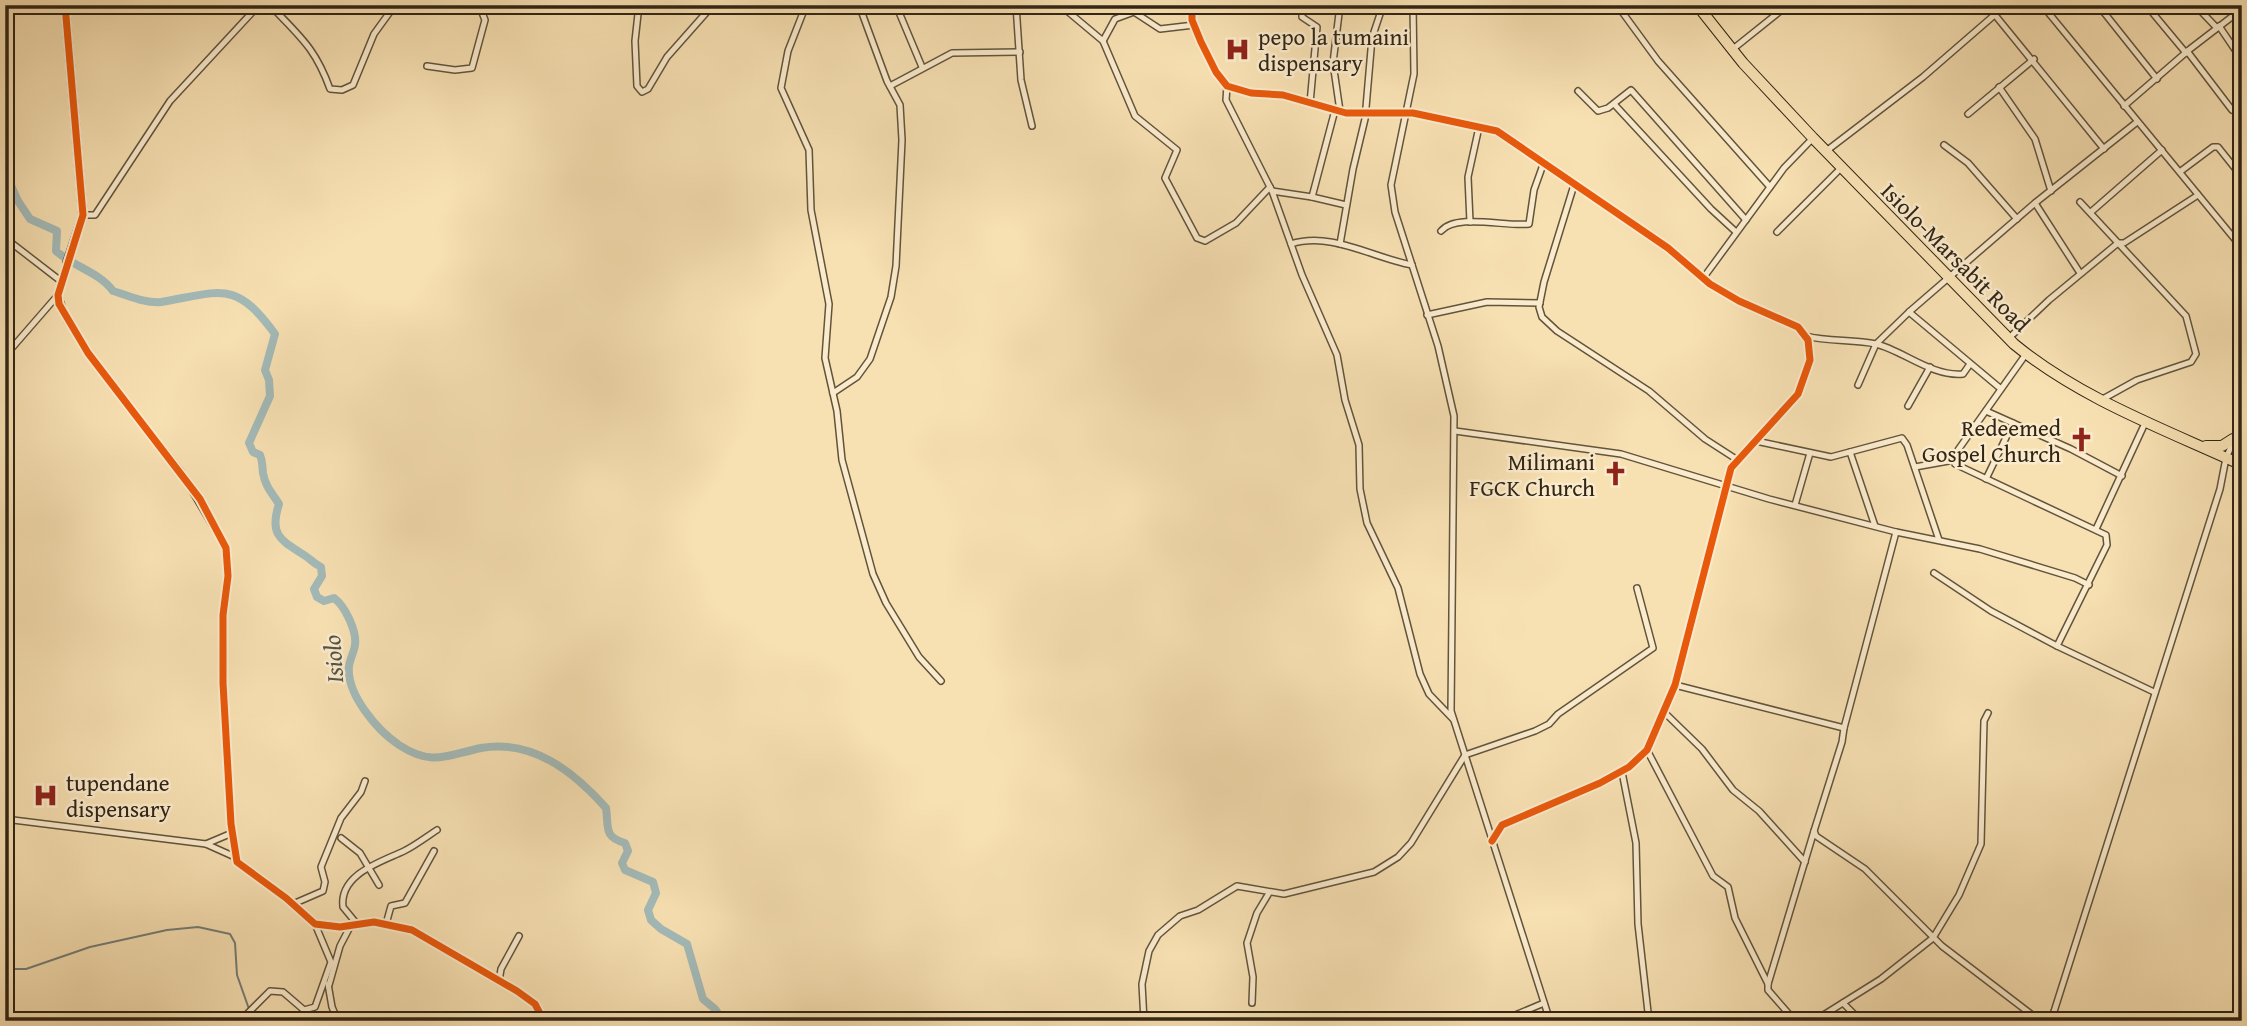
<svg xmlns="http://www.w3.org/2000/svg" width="2247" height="1026" font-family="'Gentium Book Plus',serif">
	<rect width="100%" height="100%" fill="#f7e0b2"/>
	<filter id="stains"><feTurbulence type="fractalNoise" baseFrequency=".00286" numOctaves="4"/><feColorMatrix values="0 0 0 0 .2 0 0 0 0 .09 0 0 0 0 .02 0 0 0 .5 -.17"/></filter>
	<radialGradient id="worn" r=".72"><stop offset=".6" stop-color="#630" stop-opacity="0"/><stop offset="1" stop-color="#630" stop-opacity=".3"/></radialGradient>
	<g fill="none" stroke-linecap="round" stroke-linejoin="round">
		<g stroke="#757e77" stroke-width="2">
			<polyline points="5,969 26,969 90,947 167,930 198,927 230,934 235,943 237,975 249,1009"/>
			<polyline points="252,1014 258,1021"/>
		</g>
		<path stroke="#a3bab8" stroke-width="8" d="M 5,180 L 10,183 L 18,201 L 30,219 L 57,231 L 56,251 C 74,267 99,272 113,291 C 127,295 146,304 161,302 C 221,292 235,279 275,334 L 265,370 L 269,380 L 270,396 L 249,443 L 253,452 L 260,455 C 263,462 262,465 263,473 C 265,486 272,493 279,504 C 268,537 283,541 307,557 C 312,561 315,564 321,567 L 322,576 L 314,589 L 317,597 L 324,601 L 334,598 C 345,606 357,631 355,645 C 354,652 350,659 349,666 C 346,694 377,730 399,745 C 433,767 447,755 481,748 C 533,739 574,772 606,808 C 609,827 603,837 625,843 L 628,851 L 622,863 L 625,870 L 653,882 L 656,893 L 648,910 L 651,920 L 661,929 L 687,944 L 703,999 L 715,1009 L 723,1021"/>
		<defs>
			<g id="street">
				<path d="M 270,5 C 299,36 315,47 330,89 L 342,90 L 353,85 L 374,34 L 395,5"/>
				<polyline points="639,5 635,41 637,86 642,92 648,89 667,57 713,5"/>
				<polyline points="806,5 788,51 781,88 809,150 811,210 829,304 825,358 837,411 842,460 873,574 886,603 919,657 941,681"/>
				<polyline points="896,5 922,67"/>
				<polyline points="1016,5 1021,80 1032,126"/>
				<polyline points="1060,5 1103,41 1135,116 1177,150 1165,178 1197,238 1205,241 1236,223 1270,187"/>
				<polyline points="1192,5 1192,20 1201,42 1216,72 1227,86 1251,93 1283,95 1346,113 1413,113 1497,131 1668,248 1710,284 1739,301 1798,327 1808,340 1810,360 1798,394 1731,468 1675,685 1647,750 1629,767 1600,783 1502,825 1492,841"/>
				<polyline points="1302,5 1302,17 1317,27 1310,103"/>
				<polyline points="1340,5 1333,63 1340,111"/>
				<polyline points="1413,5 1414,74 1391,185 1395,212 1438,346 1454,416 1451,711 1550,1021"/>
				<polyline points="1617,5 1658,61 1770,187"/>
				<polyline points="2042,5 2242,248"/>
				<polyline points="2098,5 2157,79"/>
				<polyline points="2146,5 2186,53"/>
				<polyline points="2195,5 2217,28"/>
				<polyline points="1995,15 2104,149"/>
				<polyline points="2219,26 2242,60"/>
				<polyline points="1103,41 1115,19 1134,12 1160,29 1194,25"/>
				<polyline points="1733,49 1788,5"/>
				<polyline points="2187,51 2232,110"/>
				<polyline points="427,66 455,70 472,68 485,20 479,5"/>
				<polyline points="890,86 952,53 1020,52"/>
				<polyline points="1227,86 1226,100 1272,191 1302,275 1337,355 1345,400 1359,445 1360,489 1367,523 1398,588 1420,674 1429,694 1453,719"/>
				<polyline points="1999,87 2035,139 2051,191"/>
				<polyline points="1578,91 1598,111 1608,108 1631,90 1746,220"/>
				<polyline points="1614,104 1711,209 1736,232"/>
				<polyline points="2124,106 2190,49 2242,9"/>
				<polyline points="1335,110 1312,197 1346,205"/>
				<polyline points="1968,114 2034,59"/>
				<polyline points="1944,145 1968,163 2017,219"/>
				<polyline points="1825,152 1923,77 2006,5"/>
				<polyline points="2181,171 2213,147 2218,147 2242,177"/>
				<polyline points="1574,185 1544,282 1539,307 1542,317 1557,331 1649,391 1705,439 1736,459"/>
				<polyline points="1272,191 1312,197"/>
				<polyline points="2080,202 2186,316 2196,354 2191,362 2137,380 2101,400"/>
				<polyline points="2035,203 2080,273"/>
				<polyline points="2091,212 2162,150"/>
				<polyline points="83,215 95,215 170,101 259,5"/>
				<polyline points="1470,222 1468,177 1479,127"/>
				<path d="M 1441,231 C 1456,213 1507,227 1529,224 L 1534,190 L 1544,162"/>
				<polyline points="1777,232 1841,168"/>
				<polyline points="5,238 62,282"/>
				<path d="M 1291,244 C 1331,231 1373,258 1412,265"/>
				<polyline points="1340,244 1353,169 1365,119 1372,38 1383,5"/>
				<polyline points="67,263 58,295 67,320 104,375 181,472 226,548 228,576 223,615 223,683 231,824 237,862 286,898 315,924 340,927 374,922 412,930 517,991 535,1004 544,1021"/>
				<polyline points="1704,277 1784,168 1813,138"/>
				<polyline points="1909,312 2001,389"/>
				<polyline points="1427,315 1487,302 1540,303"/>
				<path d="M 1806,336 C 1828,342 1854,339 1876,344 C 1902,350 1932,377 1963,374 L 1970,364"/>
				<polyline points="2008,339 2049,300 2118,243 2124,243 2198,195"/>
				<polyline points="2026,354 1958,450 1955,464 2106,535 2107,545 2057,646 2154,692"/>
				<polyline points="5,356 58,295"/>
				<polyline points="1858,385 1876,344 1909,312 2035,203 2137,122"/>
				<polyline points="833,393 857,377 870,359 891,297 896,266 902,140 900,105 887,81 859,5"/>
				<polyline points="1908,406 1930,367"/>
				<polyline points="1986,411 2071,449 2122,476"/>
				<polyline points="1455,431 1621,454 1769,499 1896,532 1980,549 2075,578 2089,585"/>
				<polyline points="2238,433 2242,419"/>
				<polyline points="1756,441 1831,457 1902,438 1907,445 1939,540"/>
				<polyline points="1850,452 1875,526"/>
				<polyline points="1915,467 1954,460"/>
				<polyline points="1986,479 2013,423"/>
				<polyline points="1795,505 1810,453"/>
				<polyline points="2096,529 2146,421"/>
				<polyline points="1934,573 1991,611 2057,646"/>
				<polyline points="1675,685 1844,728 1842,742 1814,831 1816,836 1865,869 1942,946 2040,1021"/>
				<polyline points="1665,713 1702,749 1733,790 1759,811 1805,862"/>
				<polyline points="1844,728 1896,532"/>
				<polyline points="1647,750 1713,876 1728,887 1735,918 1768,984"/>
				<polyline points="1622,772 1636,843 1638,924 1649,1021"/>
				<polyline points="5,819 206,844 232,833"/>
				<polyline points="341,838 360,853 379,885"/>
				<polyline points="206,844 235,857"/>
				<polyline points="293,904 323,891 325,882 321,867 341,818 361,792 365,781"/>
				<path d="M 357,924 L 343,907 C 339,874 381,862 404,851 C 416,845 426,837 437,830"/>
				<polyline points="386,924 391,906 405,903 434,851"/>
				<polyline points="499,981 501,969 519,936"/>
				<polyline points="328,984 332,1007 338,1021"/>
				<polyline points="329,985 340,946 351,925"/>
				<polyline points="1252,1003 1253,977 1247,943 1257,913 1269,893"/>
				<polyline points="1843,1003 1861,1021"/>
				<polyline points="240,1021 270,991 283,992 304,1010 315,1007 331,962 315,924"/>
				<polyline points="1144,1021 1142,984 1149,951 1158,935 1180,916 1198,910 1237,886 1284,894 1374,872 1398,857 1411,843 1465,755 1535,731 1549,724 1558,714 1653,648 1637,588"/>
				<polyline points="1501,1021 1544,1003"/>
				<polyline points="1795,1021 1768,990 1768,984 1814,831"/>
				<polyline points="1814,1021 1881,979 1933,938 1959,895 1981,844 1984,721 1988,713"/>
				<polyline points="2051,1021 2220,489 2226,458 2239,429"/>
			</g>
			<polyline id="secondary" points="65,5 83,215 67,263"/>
			<g id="highway">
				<path d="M 1697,5 L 1743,63 L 1813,138 L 2014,344 C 2081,399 2164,429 2242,465"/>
				<polyline points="2206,446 2222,446 2233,439"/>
			</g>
		</defs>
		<use href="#street" stroke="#62543c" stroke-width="8"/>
		<use href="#secondary" stroke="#312515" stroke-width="10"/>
		<use href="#highway" stroke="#312515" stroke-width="12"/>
		<use href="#street" stroke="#faebcd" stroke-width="5"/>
		<use href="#secondary" stroke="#faebcd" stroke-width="8"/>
		<use href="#highway" stroke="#f7e0b2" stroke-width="10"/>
		<defs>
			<g id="cycleway">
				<polyline points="65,5 83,215 58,295 59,304 88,353 200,499 226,548 228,576 223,615 223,683 231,824 237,862 286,898 315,924 340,927 374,922 412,930 517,991 535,1004 544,1021"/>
				<polyline points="1192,5 1192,20 1201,42 1216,72 1227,86 1251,93 1283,95 1346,113 1413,113 1497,131 1668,248 1710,284 1739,301 1798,327 1808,340 1810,360 1798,394 1731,468 1675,685 1647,750 1629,767 1600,783 1502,825 1492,841"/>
			</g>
		</defs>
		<use href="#cycleway" stroke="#faebcd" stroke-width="11"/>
		<use href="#cycleway" stroke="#e8590c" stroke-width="7"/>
	</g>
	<defs>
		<symbol id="hospital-bare" viewBox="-9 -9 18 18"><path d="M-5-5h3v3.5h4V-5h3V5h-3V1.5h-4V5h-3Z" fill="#8f2418" stroke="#faebcd" stroke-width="2.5" paint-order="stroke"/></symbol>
		<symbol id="church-bare" viewBox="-9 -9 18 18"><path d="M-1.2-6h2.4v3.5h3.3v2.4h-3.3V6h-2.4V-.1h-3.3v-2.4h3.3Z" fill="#8f2418" stroke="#faebcd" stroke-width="2.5" paint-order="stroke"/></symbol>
	</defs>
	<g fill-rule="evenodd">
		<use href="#hospital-bare" x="1220" y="32" width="35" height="35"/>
		<use href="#church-bare" x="2064" y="422" width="35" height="35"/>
		<use href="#church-bare" x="1598" y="456" width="35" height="35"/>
		<use href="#hospital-bare" x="28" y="778" width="35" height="35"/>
	</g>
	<g text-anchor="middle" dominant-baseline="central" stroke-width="5" stroke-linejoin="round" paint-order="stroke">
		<g font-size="23" fill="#312515" stroke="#faebcd" text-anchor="start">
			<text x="1258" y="36">pepo la tumaini<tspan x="1258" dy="26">dispensary</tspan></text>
			<text x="2061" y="427" text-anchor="end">Redeemed<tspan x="2061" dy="26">Gospel Church</tspan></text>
			<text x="1595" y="461" text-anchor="end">Milimani<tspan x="1595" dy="26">FGCK Church</tspan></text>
			<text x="66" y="782">tupendane<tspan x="66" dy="26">dispensary</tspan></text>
		</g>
		<g font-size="23" fill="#312515" stroke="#faebcd">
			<text transform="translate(1956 257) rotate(45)">Isiolo-Marsabit Road</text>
		</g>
		<g font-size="24" font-style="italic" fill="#535246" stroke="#faebcd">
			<text transform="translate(333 659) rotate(-94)">Isiolo</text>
		</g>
	</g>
	<rect width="2247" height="1026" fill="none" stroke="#f7e0b2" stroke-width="28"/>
	<rect x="7" y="7" width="2233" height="1012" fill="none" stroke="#312515" stroke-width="3.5"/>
	<rect x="14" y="14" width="2219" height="998" fill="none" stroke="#312515" stroke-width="2"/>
	<rect width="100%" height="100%" filter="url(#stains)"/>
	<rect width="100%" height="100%" fill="url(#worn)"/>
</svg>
